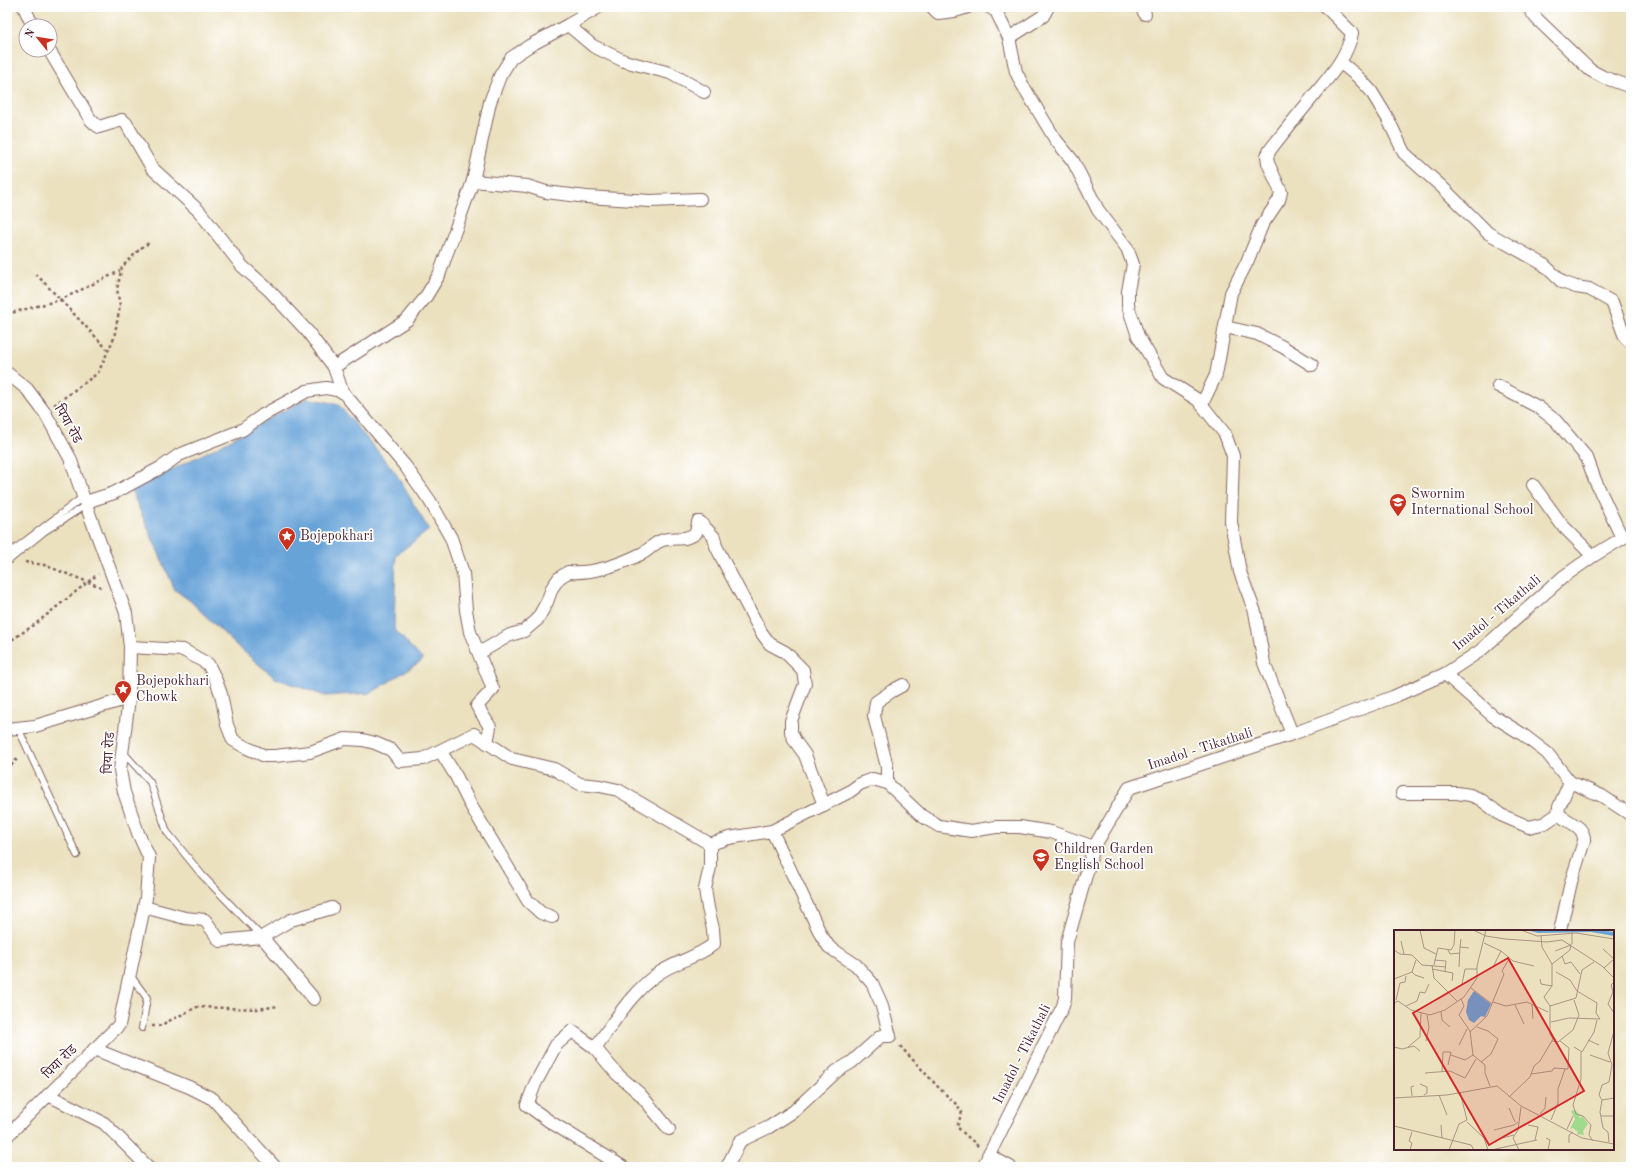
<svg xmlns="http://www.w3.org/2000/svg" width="1638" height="1174" font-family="'Old Standard TT','Noto Serif Devanagari',serif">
	<rect width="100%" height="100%" fill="#fff"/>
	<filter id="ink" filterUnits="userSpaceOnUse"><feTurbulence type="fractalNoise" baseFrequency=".025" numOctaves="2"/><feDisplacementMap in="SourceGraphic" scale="8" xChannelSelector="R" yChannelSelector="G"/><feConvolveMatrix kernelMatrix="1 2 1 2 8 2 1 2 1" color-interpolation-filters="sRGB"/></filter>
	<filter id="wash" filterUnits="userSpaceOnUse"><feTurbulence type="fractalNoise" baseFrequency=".012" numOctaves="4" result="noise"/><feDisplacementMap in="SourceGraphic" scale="16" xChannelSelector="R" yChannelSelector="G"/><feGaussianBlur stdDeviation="0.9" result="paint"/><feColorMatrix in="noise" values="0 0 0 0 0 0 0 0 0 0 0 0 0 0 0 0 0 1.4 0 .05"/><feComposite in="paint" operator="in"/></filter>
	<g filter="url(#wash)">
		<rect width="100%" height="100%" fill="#ebe1bf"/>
		<polygon fill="#67a3d8" stroke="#586182" points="307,398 338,404 395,472 429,530 396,555 394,629 423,660 371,693 325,696 275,678 237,646 189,600 175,590 131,490 215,448"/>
	</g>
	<g filter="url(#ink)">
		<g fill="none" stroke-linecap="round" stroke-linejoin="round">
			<defs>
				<g id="service">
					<polyline points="7,555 83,497"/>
					<polyline points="7,562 45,531 86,505"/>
					<polyline points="18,728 77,855"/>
					<polyline points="122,751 150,782 167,832 202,875 262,937"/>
					<polyline points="130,975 147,998 142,1028"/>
				</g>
				<g id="minor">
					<polyline points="24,7 33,26"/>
					<polyline points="932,7 938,13 955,11 968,7"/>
					<polyline points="989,7 996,11 1009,38 1016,72 1022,84 1055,139 1073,161 1098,210 1127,248 1133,264 1128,291 1128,306 1138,336 1163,378 1198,400 1225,434 1233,456 1231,522 1240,572 1255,612 1264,663 1292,734"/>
					<polyline points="1141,7 1145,14"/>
					<polyline points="1528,7 1536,18 1590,70 1603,77 1631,87"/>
					<polyline points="568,25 593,46 624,61 670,73 704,92"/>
					<polyline points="1009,38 1043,16 1048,7"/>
					<polyline points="49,50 90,119 95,124 99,127 122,120 126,123 152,168 199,211 242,266 269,290 308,332 334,367 342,391 406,467 430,501 451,538 463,573 466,610 470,632 493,689 477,706 490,727 487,743"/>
					<polyline points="1340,62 1357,76 1371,91 1388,119 1404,153 1442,187 1488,233 1543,264 1562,282 1576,287 1589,289 1612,302 1625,337 1631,343"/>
					<polyline points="473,181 527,186 546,192 587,197 650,201 700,199"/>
					<polyline points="1225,327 1257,334 1283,347 1312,365"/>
					<polyline points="334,367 407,320 425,298 439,275 473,181 490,102 500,76 511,58 529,46 568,25 599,7"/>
					<polyline points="7,373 27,389 45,413 70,458 86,505 126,613 130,647 129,698 120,770 124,792 138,833 149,857 146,898 119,1025 7,1136"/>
					<polyline points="1498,386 1538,407 1556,421 1587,458 1595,480 1622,538"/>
					<path d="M 1202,404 L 1216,375 L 1231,293 L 1247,262 L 1262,225 L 1279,200 L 1281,192 L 1268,163 L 1267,156 L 1270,150 C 1283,133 1297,116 1311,99 C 1327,79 1347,59 1352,33 L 1326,7"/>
					<polyline points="1533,485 1562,525 1593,556"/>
					<polyline points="86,505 92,500 114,493 162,467 179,455 242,430 263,415 307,391 326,388 342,391"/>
					<polyline points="130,647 183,650 208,664 215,678 221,694 227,725 233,740 245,747 265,756 275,756 310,752 345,739 363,740 375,743 391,750 400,761 423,759 474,734 512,759 554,769 580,784 600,786 618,790 710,844 729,838 772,831 849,792 860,784 873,779 887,783 922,816 939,826 971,831 996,827 1020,827 1051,832 1094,847"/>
					<path d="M 479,653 L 510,635 L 524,631 L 537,620 L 547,602 L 552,588 L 559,578 L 568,572 C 592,574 621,564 643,553 C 650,549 655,542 663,540 C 675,537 686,541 696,533 L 698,522 L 700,522 L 714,537 L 716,546 L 725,564 L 761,632 L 770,644 L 785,652 L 803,670 L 805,684 L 791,721 L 791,732 L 795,741 L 805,755 L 824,805"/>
					<polyline points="1445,674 1493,716 1522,734 1547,753 1570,782 1602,796 1631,815"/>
					<polyline points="7,729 35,726 129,698"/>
					<polyline points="441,752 456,776 470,804 528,901 541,913 552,917"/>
					<polyline points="887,783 887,767 874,716 876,702 892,691 903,685"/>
					<polyline points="1402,793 1457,793 1470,795 1480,799 1501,815 1529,827 1545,823 1558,814"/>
					<polyline points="144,907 185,918 205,920 220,941 262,937 291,920 332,908"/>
					<path d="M 1560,931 L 1571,882 L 1584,841 C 1585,826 1569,823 1558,814 L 1559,807 L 1570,782"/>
					<polyline points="262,937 314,999"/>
					<path d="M 595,1048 C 614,1022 632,991 659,973 C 677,961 696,958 714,944 L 713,929 L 708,908 L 705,889 L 710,867 L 710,844"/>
					<polyline points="94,1049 189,1087 213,1099 275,1167"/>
					<polyline points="48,1095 104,1123 148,1167"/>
					<polyline points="988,1155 1010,1167"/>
					<polyline points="623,1167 549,1121 527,1105 535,1084 556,1045 572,1031 595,1048 617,1074 640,1094 669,1129"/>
					<polyline points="727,1167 740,1141 769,1127 794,1111 837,1071 852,1062 881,1036 890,1036 881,1003 872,983 856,965 829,947 821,935 772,831"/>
					<polyline points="983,1167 1063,1006 1065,998 1067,942 1094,847 1129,788 1292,734 1393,697 1445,674 1480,651 1563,577 1593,556 1631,533"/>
				</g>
			</defs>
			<use href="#service" stroke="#82635f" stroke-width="8"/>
			<use href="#minor" stroke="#82635f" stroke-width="14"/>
			<g stroke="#82635f" stroke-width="2.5" stroke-dasharray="3 3" stroke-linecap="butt">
				<polyline points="36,274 108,350"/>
				<polyline points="7,314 60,300 120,271"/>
				<polyline points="54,405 98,373 114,338 120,306 117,289 122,267 141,248 149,243"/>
				<polyline points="25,562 44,565 101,587"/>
				<polyline points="7,643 34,625 98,574"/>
				<polyline points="7,770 19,757"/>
				<polyline points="152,1026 159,1026 197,1007 258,1009 279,1006"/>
				<polyline points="900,1046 940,1089 957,1105 962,1112 957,1127 979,1147"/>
			</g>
			<use href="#service" stroke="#fff" stroke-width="6"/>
			<use href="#minor" stroke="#fff" stroke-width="12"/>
		</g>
	</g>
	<defs>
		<symbol id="school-pin" viewBox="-11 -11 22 30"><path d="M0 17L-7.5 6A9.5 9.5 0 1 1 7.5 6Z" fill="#c8321e" stroke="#fff"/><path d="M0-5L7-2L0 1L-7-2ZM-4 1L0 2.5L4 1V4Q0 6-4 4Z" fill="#fff"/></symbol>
		<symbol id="sight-pin" viewBox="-11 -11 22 30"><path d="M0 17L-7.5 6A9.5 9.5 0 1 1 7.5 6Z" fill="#c8321e" stroke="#fff"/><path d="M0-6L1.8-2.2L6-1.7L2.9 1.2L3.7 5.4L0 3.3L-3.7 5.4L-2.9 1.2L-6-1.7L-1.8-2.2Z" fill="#fff"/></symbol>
	</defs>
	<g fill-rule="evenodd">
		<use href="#school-pin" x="1388" y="492" width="20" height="27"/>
		<use href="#sight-pin" x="277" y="526" width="20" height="27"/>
		<use href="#sight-pin" x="113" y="679" width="20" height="27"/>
		<use href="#school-pin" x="1031" y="847" width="20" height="27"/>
	</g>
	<g text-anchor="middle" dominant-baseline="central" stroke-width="3.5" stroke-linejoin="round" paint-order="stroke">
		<g font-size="14" fill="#4a1f2b" stroke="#fff">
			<text transform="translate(68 424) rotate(60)">पिया रोड</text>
			<text transform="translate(1497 613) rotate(-40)">Imadol - Tikathali</text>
			<text transform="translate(1200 749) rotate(-18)">Imadol - Tikathali</text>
			<text transform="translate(109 753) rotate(-87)">पिया रोड</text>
			<text transform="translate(1022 1054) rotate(-63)">Imadol - Tikathali</text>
			<text transform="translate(60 1062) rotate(-45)">पिया रोड</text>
		</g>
		<g font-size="14" fill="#4a1f2b" stroke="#fff" text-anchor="start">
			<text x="1411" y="494">Swornim<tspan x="1411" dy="16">International School</tspan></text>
			<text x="300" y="536">Bojepokhari</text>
			<text x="136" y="681">Bojepokhari<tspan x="136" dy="16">Chowk</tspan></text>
			<text x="1054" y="849">Children Garden<tspan x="1054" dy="16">English School</tspan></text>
		</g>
	</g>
	<g transform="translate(1394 930)">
		<rect width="220" height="220" fill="#ebe1bf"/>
		<path d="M 181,180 L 186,185 L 185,189 L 188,186 L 194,194 L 189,201 L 190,205 L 183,204 L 184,202 L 179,198 L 176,199 L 181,189 L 177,181 Z" fill="#9fda8e"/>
		<path d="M 136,1 L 212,1 L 220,2 L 220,6 L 197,2 L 144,3 ZM 80,61 L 97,74 L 91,87 L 87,86 L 80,93 L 75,90 L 72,82 L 74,70 Z" fill="#67a3d8"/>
		<path fill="none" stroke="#ab9384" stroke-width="1" d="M 26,0 L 30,18 L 42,24M 79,0 L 92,6 L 111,9 L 153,12 L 168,10 L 208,36 L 220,48M 127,0 L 143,6 L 182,3 L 220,9M 147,6 L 148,17 L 158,34M 67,9 L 66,17 L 75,18M 7,11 L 10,24M 90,13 L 107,21 L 119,31 L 140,36M 178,14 L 178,0M 209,19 L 220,29 L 210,38M 0,20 L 6,24 L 18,25 L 28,35 L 52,37M 54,20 L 56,24 L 66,23M 161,21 L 177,15M 168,26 L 171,34 L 177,32 L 186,44M 40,30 L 52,31 L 51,42M 38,35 L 40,48 L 63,71M 40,35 L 44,18 L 57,20 L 60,15 L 61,0M 100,35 L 107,21M 65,37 L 66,17M 38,39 L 59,43 L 58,51M 18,42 L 21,45 L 30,48M 0,49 L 18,42 L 22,30M 146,49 L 147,54 L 158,56M 220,52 L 217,55 L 219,62 L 214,74 L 220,83M 68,54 L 71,39 L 83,39M 77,58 L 98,74M 67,69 L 70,76 L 65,85 L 76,101 L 79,125 L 91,135 L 91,143 L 96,156M 2,70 L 6,53 L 11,52 L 12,46M 99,72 L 112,76 L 133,72 L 154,82M 0,73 L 4,71 L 17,80 L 36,85 L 51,80 L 70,67 L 83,48 L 83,36 L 92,0M 121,75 L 130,94M 138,75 L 139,89M 12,76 L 23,71 L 26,62 L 31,63 L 35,54M 156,76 L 150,67 L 158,56 L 158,34 L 176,20 L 177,14M 156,76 L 182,68 L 188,40 L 200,32M 47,82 L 48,90 L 56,97M 157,92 L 175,88 L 206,89 L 202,83 L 203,73 L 183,61 L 176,50 L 162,42M 83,97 L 94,101 L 104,109 L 97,124 L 87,132M 76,102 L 93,86 L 110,44 L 108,41 L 115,29M 194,110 L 205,115M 32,111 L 35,97 L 33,85M 158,111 L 164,112 L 179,100 L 185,85 L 180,70M 65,115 L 73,99M 0,117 L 8,119 L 20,116 L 26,121M 14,117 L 26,107 L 27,83M 180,117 L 188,122 L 200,102 L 203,90M 187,122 L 187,149 L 179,175 L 182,184 L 189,186 L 197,195 L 195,205 L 199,211M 57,125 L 71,130 L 79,125M 196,125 L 216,132M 48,141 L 49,122 L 57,122 L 54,135M 31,143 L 56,141 L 71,148 L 82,129M 137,144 L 158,141 L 160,138 L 174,139 L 175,118 L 166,111M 26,154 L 33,157 L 33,163 L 30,165M 45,165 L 53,185M 18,166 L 17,157 L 20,156M 115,167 L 136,147 L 140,136 L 146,131 L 159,109 L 156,104 L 156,76M 0,168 L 53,165 L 103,156 L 127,176 L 188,208 L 220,214M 208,170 L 220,168M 115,178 L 121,192M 146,184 L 151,178 L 152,167M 207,186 L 220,186M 157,190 L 164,173 L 164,159 L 171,139M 73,192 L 90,208 L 94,220M 47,195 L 48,208M 134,195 L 144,197 L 141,210M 0,196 L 77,215 L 80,220M 173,199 L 179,186M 100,200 L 120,195 L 124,192M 108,208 L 120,205M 152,208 L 156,210 L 154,220M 215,212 L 214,202 L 209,198 L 206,182 L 208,170 L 205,165 L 208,155 L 215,152 L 218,135 L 214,123 L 220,101M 175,213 L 175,205 L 179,202M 16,220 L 18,213 L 15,211 L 18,202M 55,220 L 65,194 L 73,190 L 66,162M 97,220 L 143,210M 125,220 L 119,208 L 124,200 L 127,177"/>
		<path fill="#d62828" fill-opacity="0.15" stroke="#d62828" stroke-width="2" d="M 114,28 L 190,161 L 95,215 L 19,83 Z"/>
		<rect width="220" height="220" fill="none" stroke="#4a1f2b" stroke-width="2"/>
	</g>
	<rect width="1638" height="1174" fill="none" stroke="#fff" stroke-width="24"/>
	<g transform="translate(38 38) rotate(300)"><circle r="19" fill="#ffffff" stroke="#b7a5aa"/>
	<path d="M0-3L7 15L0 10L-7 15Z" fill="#c8321e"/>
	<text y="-6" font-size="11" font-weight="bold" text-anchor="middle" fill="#4a1f2b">N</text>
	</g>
</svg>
